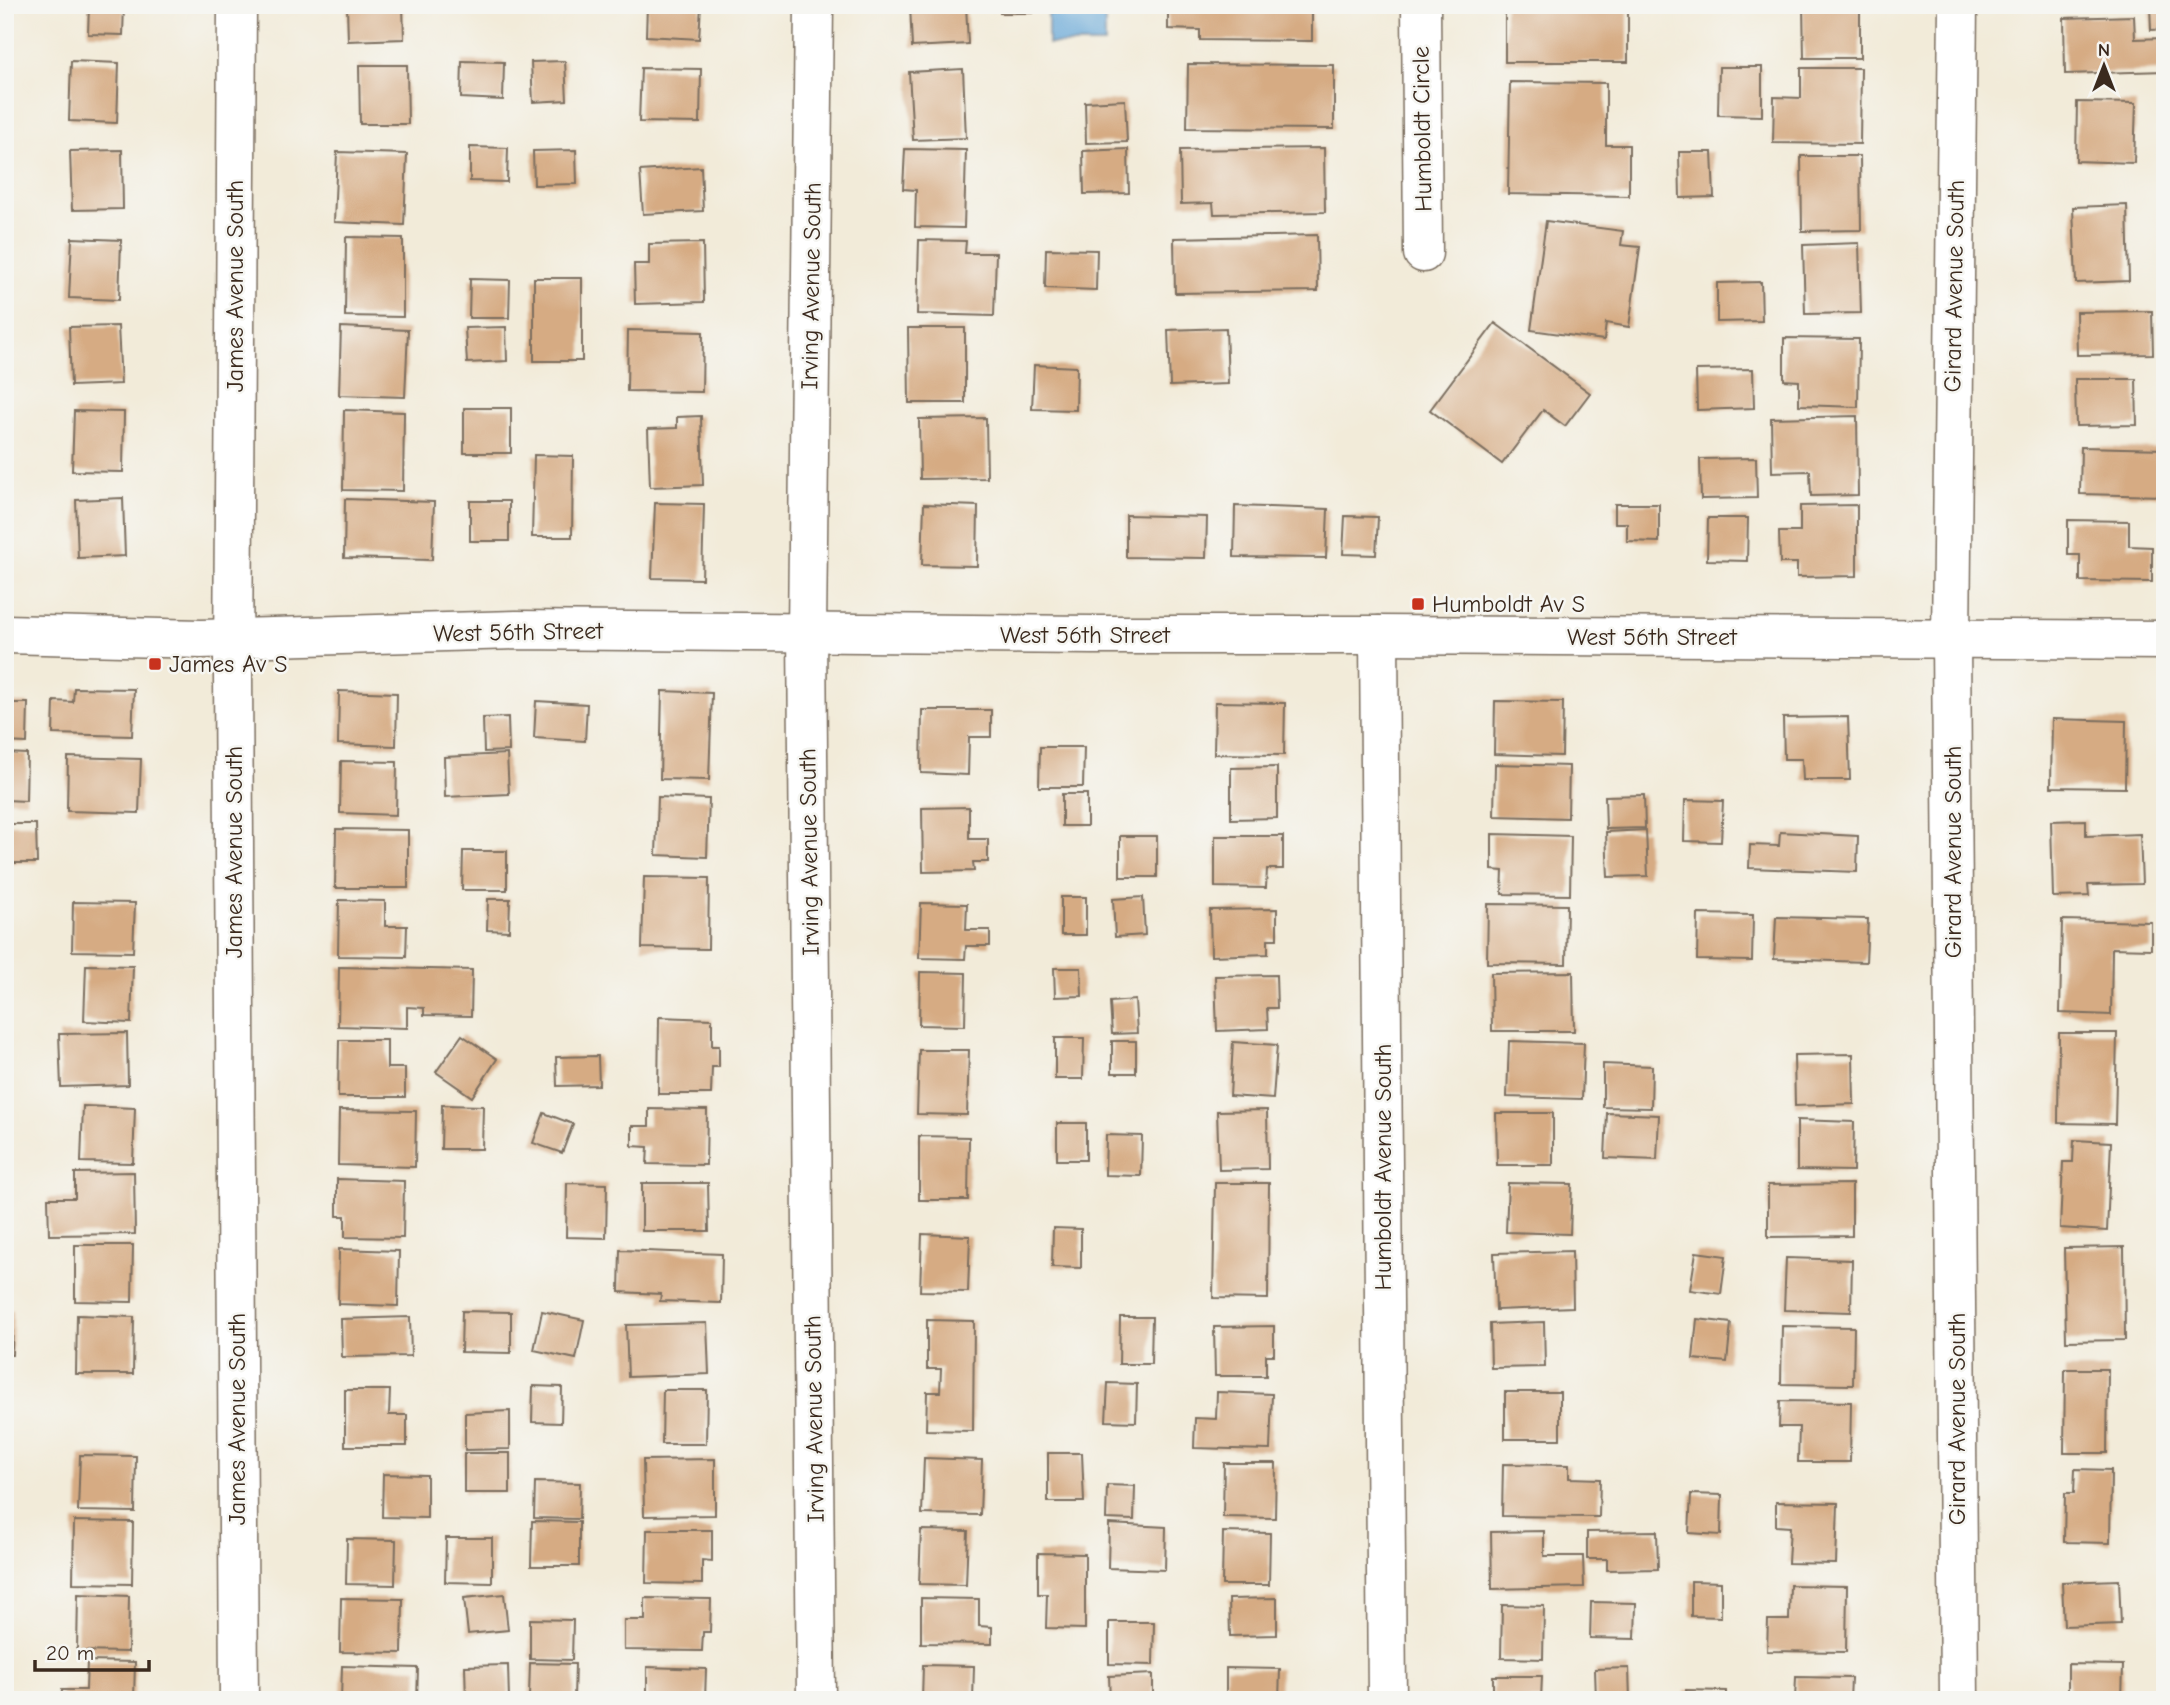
<svg xmlns="http://www.w3.org/2000/svg" width="2170" height="1705" font-family="'Comic Neue',sans-serif">
	<rect width="100%" height="100%" fill="#f6f6f2"/>
	<filter id="ink" filterUnits="userSpaceOnUse"><feTurbulence type="fractalNoise" baseFrequency=".0143" numOctaves="2"/><feDisplacementMap in="SourceGraphic" scale="14" xChannelSelector="R" yChannelSelector="G"/><feConvolveMatrix kernelMatrix="1 2 1 2 8 2 1 2 1" color-interpolation-filters="sRGB"/></filter>
	<filter id="wash" filterUnits="userSpaceOnUse"><feTurbulence type="fractalNoise" baseFrequency=".00686" numOctaves="4" result="noise"/><feDisplacementMap in="SourceGraphic" scale="28" xChannelSelector="R" yChannelSelector="G"/><feGaussianBlur stdDeviation="1.57" result="paint"/><feColorMatrix in="noise" values="0 0 0 0 0 0 0 0 0 0 0 0 0 0 0 0 0 1.4 0 .05"/><feComposite in="paint" operator="in"/></filter>
	<g filter="url(#wash)">
		<rect width="100%" height="100%" fill="#f2ebd9"/>
		<rect fill="#62a4d6" stroke="#4e677a" stroke-width="2" x="1048" y="14" width="57" height="30"/>
		<g id="blocks">
			<g fill="#d6ab83">
				<polygon points="89,5 124,5 123,35 88,34"/>
				<polygon points="347,5 403,5 404,39 348,41"/>
				<polygon points="534,5 568,5 568,10 534,11"/>
				<polygon points="647,5 701,5 699,39 646,36"/>
				<polygon points="910,5 966,5 968,44 912,47"/>
				<rect x="1000" y="5" width="32" height="8"/>
				<polygon points="1168,5 1312,5 1312,41 1200,40 1200,30 1168,29"/>
				<rect x="1505" y="5" width="123" height="57"/>
				<polygon points="1803,5 1860,5 1860,58 1804,58"/>
				<polygon points="2150,5 2165,5 2165,29 2151,30"/>
				<polygon points="2134,16 2135,39 2165,38 2165,71 2065,74 2064,18"/>
				<polygon points="71,61 119,63 117,123 69,121"/>
				<polygon points="462,61 504,62 503,100 461,98"/>
				<polygon points="565,61 567,100 533,102 531,62"/>
				<polygon points="1188,64 1334,65 1334,129 1187,128"/>
				<polygon points="359,65 407,65 408,124 360,124"/>
				<polygon points="1719,67 1762,67 1762,116 1718,115"/>
				<polygon points="641,68 701,69 700,123 639,122"/>
				<polygon points="1801,68 1861,68 1860,144 1773,143 1774,97 1801,98"/>
				<polygon points="963,69 966,138 913,140 909,72"/>
				<polygon points="1510,82 1606,83 1606,145 1629,145 1629,196 1508,194"/>
				<polygon points="1125,100 1127,142 1086,143 1085,102"/>
				<polygon points="2077,102 2136,103 2134,163 2076,161"/>
				<polygon points="470,147 508,148 507,182 470,181"/>
				<polygon points="1324,148 1325,212 1214,214 1213,203 1181,204 1180,150"/>
				<polygon points="905,149 966,150 964,228 915,227 916,190 903,189"/>
				<polygon points="1128,149 1129,193 1084,194 1083,151"/>
				<polygon points="122,150 123,209 72,210 70,151"/>
				<polygon points="576,150 577,184 534,185 533,151"/>
				<polygon points="337,152 407,154 404,225 334,222"/>
				<polygon points="1679,152 1712,152 1714,197 1680,198"/>
				<polygon points="1801,156 1860,156 1861,230 1802,231"/>
				<polygon points="701,167 703,211 643,214 640,171"/>
				<polygon points="2127,205 2129,281 2076,283 2073,207"/>
				<polygon points="1546,221 1623,231 1621,245 1640,247 1629,327 1606,323 1604,340 1531,330"/>
				<polygon points="1317,235 1318,291 1175,293 1174,238"/>
				<polygon points="346,237 403,238 403,317 345,316"/>
				<polygon points="72,238 121,240 119,300 69,298"/>
				<polygon points="919,240 966,241 965,253 996,253 994,316 917,314"/>
				<polygon points="703,243 704,302 635,304 634,264 649,264 649,244"/>
				<polygon points="1859,243 1861,313 1805,314 1803,245"/>
				<polygon points="1046,249 1097,250 1096,290 1045,288"/>
				<rect x="534" y="278" width="48" height="83"/>
				<polygon points="470,279 510,280 509,318 469,318"/>
				<polygon points="1761,282 1762,321 1717,322 1717,283"/>
				<polygon points="2152,311 2153,354 2077,355 2076,312"/>
				<polygon points="1495,323 1590,393 1565,426 1543,410 1502,464 1430,410"/>
				<polygon points="118,326 121,384 71,386 69,327"/>
				<polygon points="341,327 408,330 405,397 339,395"/>
				<polygon points="506,327 507,361 467,363 465,328"/>
				<polygon points="908,328 965,328 965,403 909,403"/>
				<polygon points="1226,328 1228,384 1170,386 1168,330"/>
				<polygon points="628,330 703,332 702,392 627,391"/>
				<polygon points="1784,338 1859,339 1858,407 1799,405 1799,381 1784,380"/>
				<polygon points="1034,365 1077,367 1076,410 1032,409"/>
				<polygon points="1753,369 1754,408 1697,410 1696,370"/>
				<polygon points="2075,379 2136,379 2137,425 2076,426"/>
				<polygon points="5,408 9,408 8,447 5,447"/>
				<rect x="464" y="408" width="47" height="45"/>
				<polygon points="344,410 404,412 403,491 343,490"/>
				<polygon points="74,411 124,412 123,472 72,471"/>
				<polygon points="701,416 703,485 650,487 648,429 677,428 677,417"/>
				<polygon points="1857,416 1858,495 1811,496 1810,471 1772,472 1771,418"/>
				<polygon points="986,418 987,478 920,479 919,419"/>
				<polygon points="2081,447 2165,449 2164,496 2080,494"/>
				<polygon points="534,455 573,456 572,537 532,537"/>
				<polygon points="1756,458 1757,498 1701,499 1700,459"/>
				<polygon points="123,498 125,556 78,558 76,500"/>
				<polygon points="345,499 434,502 432,560 344,558"/>
				<rect x="470" y="501" width="39" height="40"/>
				<polygon points="655,503 704,504 702,579 652,578"/>
				<polygon points="924,504 978,506 977,566 922,565"/>
				<polygon points="1615,504 1659,504 1659,542 1627,541 1627,523 1615,523"/>
				<polygon points="1857,505 1857,576 1797,577 1797,563 1780,563 1779,532 1800,532 1800,506"/>
				<polygon points="1235,506 1328,509 1326,558 1234,557"/>
				<polygon points="1126,515 1207,517 1206,558 1126,557"/>
				<polygon points="1345,516 1378,517 1376,555 1343,554"/>
				<polygon points="1708,518 1748,518 1747,561 1707,560"/>
				<polygon points="2068,520 2129,521 2129,546 2152,547 2152,582 2080,581 2080,555 2068,555"/>
				<polygon points="74,688 134,689 132,736 53,734 54,701 73,702"/>
				<polygon points="339,691 397,693 396,746 338,744"/>
				<polygon points="662,691 712,693 709,780 660,779"/>
				<polygon points="536,701 587,704 585,741 534,738"/>
				<polygon points="1495,701 1563,702 1562,756 1494,754"/>
				<polygon points="1215,702 1285,703 1284,755 1214,754"/>
				<polygon points="5,703 28,703 27,743 5,742"/>
				<polygon points="922,710 991,710 991,737 969,737 968,775 921,773"/>
				<polygon points="508,717 509,751 484,752 483,718"/>
				<polygon points="1848,717 1850,780 1803,780 1802,759 1784,759 1783,718"/>
				<polygon points="2052,719 2126,721 2125,788 2051,787"/>
				<polygon points="1040,747 1084,747 1083,787 1039,787"/>
				<polygon points="5,753 27,754 26,801 5,800"/>
				<polygon points="507,754 509,794 445,797 444,757"/>
				<polygon points="68,757 141,759 139,813 67,811"/>
				<polygon points="341,761 397,762 396,815 340,813"/>
				<polygon points="1495,764 1569,766 1568,818 1494,816"/>
				<polygon points="1277,767 1277,818 1231,819 1231,768"/>
				<rect x="1062" y="794" width="25" height="32"/>
				<polygon points="1644,795 1645,828 1606,829 1605,796"/>
				<polygon points="658,797 709,799 707,857 656,855"/>
				<polygon points="1685,800 1723,801 1721,842 1684,841"/>
				<polygon points="969,807 969,839 988,839 988,862 973,862 974,871 923,872 922,808"/>
				<polygon points="2086,820 2086,836 2140,834 2142,884 2088,885 2089,896 2053,897 2051,821"/>
				<polygon points="5,824 36,824 37,863 5,863"/>
				<polygon points="336,829 408,830 408,888 335,888"/>
				<polygon points="1646,830 1648,876 1608,877 1606,832"/>
				<polygon points="1780,832 1858,836 1857,872 1749,868 1750,845 1779,846"/>
				<polygon points="1492,834 1571,836 1570,895 1502,894 1503,871 1492,870"/>
				<rect x="1120" y="836" width="37" height="41"/>
				<polygon points="1215,836 1283,836 1283,869 1267,869 1266,888 1215,887"/>
				<polygon points="463,851 507,851 507,890 462,890"/>
				<polygon points="644,877 709,878 708,949 642,948"/>
				<rect x="1061" y="897" width="25" height="38"/>
				<polygon points="1143,897 1145,935 1115,937 1113,899"/>
				<polygon points="488,899 510,899 509,931 487,930"/>
				<polygon points="339,900 385,901 385,926 407,926 406,957 338,956"/>
				<polygon points="73,902 135,903 133,952 72,951"/>
				<polygon points="921,903 967,904 966,930 990,930 990,946 966,946 965,959 919,958"/>
				<polygon points="1488,904 1567,905 1566,964 1487,963"/>
				<polygon points="1277,909 1277,939 1268,939 1268,954 1211,956 1210,910"/>
				<polygon points="1698,914 1753,915 1752,961 1697,960"/>
				<polygon points="1776,917 1868,919 1866,962 1774,959"/>
				<polygon points="2062,920 2151,922 2151,949 2112,948 2111,1015 2060,1013"/>
				<polygon points="86,965 133,966 131,1023 84,1021"/>
				<polygon points="339,967 472,970 471,1016 424,1015 424,1008 407,1007 407,1028 338,1026"/>
				<polygon points="1054,968 1081,968 1082,996 1055,997"/>
				<polygon points="920,972 966,973 965,1026 919,1025"/>
				<polygon points="1573,972 1574,1031 1492,1031 1491,973"/>
				<polygon points="1276,975 1277,1008 1267,1008 1268,1029 1217,1031 1215,976"/>
				<polygon points="1135,1000 1137,1033 1112,1034 1110,1002"/>
				<polygon points="659,1017 712,1019 712,1046 719,1046 719,1067 712,1067 711,1094 658,1094"/>
				<polygon points="127,1033 128,1085 61,1087 59,1034"/>
				<polygon points="2059,1033 2117,1033 2115,1124 2058,1123"/>
				<polygon points="462,1035 497,1059 472,1097 436,1072"/>
				<polygon points="1055,1038 1084,1038 1083,1079 1055,1079"/>
				<polygon points="339,1040 387,1040 387,1068 405,1068 405,1097 338,1097"/>
				<rect x="1112" y="1041" width="24" height="32"/>
				<polygon points="1509,1041 1584,1043 1582,1099 1507,1097"/>
				<polygon points="1233,1042 1277,1045 1273,1099 1230,1096"/>
				<polygon points="919,1050 969,1050 967,1115 917,1114"/>
				<polygon points="1853,1054 1854,1104 1795,1106 1794,1055"/>
				<polygon points="598,1056 599,1085 557,1086 556,1057"/>
				<polygon points="1603,1064 1652,1066 1651,1108 1603,1107"/>
				<polygon points="442,1105 483,1106 482,1149 441,1149"/>
				<polygon points="83,1106 135,1108 133,1163 81,1162"/>
				<polygon points="649,1109 707,1110 706,1165 647,1164 648,1147 632,1146 632,1126 649,1126"/>
				<polygon points="339,1110 416,1111 415,1167 338,1165"/>
				<polygon points="1267,1110 1268,1169 1219,1170 1217,1111"/>
				<polygon points="544,1113 573,1124 562,1153 533,1143"/>
				<polygon points="1496,1113 1553,1113 1553,1165 1497,1165"/>
				<polygon points="1607,1113 1659,1115 1657,1160 1605,1158"/>
				<polygon points="1797,1120 1854,1122 1853,1171 1797,1170"/>
				<rect x="1057" y="1123" width="29" height="37"/>
				<polygon points="1106,1135 1142,1136 1141,1176 1105,1175"/>
				<polygon points="919,1136 969,1137 968,1200 919,1200"/>
				<polygon points="2074,1140 2111,1142 2107,1231 2060,1228 2063,1162 2073,1162"/>
				<polygon points="134,1172 135,1234 49,1235 48,1198 75,1198 75,1173"/>
				<polygon points="337,1179 404,1181 403,1238 345,1237 345,1216 337,1216"/>
				<polygon points="567,1183 607,1184 606,1238 566,1237"/>
				<polygon points="642,1183 708,1183 709,1231 642,1231"/>
				<polygon points="1215,1183 1269,1183 1268,1299 1213,1298"/>
				<polygon points="1508,1183 1572,1184 1570,1234 1506,1232"/>
				<polygon points="1852,1184 1852,1236 1768,1237 1768,1185"/>
				<polygon points="1053,1228 1081,1229 1081,1268 1052,1267"/>
				<polygon points="922,1234 970,1236 968,1292 920,1291"/>
				<polygon points="75,1245 133,1245 132,1302 75,1301"/>
				<polygon points="2124,1247 2125,1340 2066,1341 2064,1248"/>
				<polygon points="339,1249 399,1251 398,1306 338,1304"/>
				<polygon points="620,1250 722,1254 721,1303 660,1301 661,1294 619,1292"/>
				<polygon points="1572,1251 1573,1307 1496,1310 1494,1253"/>
				<polygon points="1696,1252 1726,1256 1721,1294 1690,1290"/>
				<polygon points="1786,1258 1852,1260 1851,1312 1784,1310"/>
				<polygon points="5,1310 13,1310 12,1355 5,1355"/>
				<polygon points="462,1311 511,1312 511,1353 461,1352"/>
				<polygon points="542,1311 584,1320 576,1359 534,1350"/>
				<polygon points="77,1315 134,1317 133,1374 76,1374"/>
				<polygon points="410,1317 411,1356 342,1357 341,1319"/>
				<polygon points="1120,1317 1152,1317 1151,1364 1119,1364"/>
				<polygon points="1697,1319 1731,1323 1727,1362 1693,1359"/>
				<polygon points="927,1320 974,1321 973,1431 926,1430 927,1392 940,1392 941,1369 927,1369"/>
				<polygon points="1544,1322 1545,1367 1491,1368 1490,1324"/>
				<polygon points="707,1323 709,1374 628,1377 626,1325"/>
				<polygon points="1274,1326 1274,1355 1266,1355 1266,1376 1215,1376 1214,1327"/>
				<polygon points="1782,1326 1854,1327 1853,1385 1781,1384"/>
				<polygon points="2065,1369 2108,1369 2107,1453 2064,1453"/>
				<polygon points="1108,1383 1137,1384 1136,1422 1106,1421"/>
				<polygon points="533,1386 562,1387 561,1423 532,1422"/>
				<polygon points="345,1390 390,1390 389,1415 407,1415 407,1446 345,1446"/>
				<polygon points="663,1390 707,1390 706,1444 662,1444"/>
				<polygon points="1217,1392 1272,1394 1270,1450 1194,1448 1195,1418 1216,1419"/>
				<rect x="1505" y="1392" width="55" height="47"/>
				<polygon points="1780,1401 1851,1402 1850,1462 1798,1462 1799,1427 1779,1427"/>
				<polygon points="510,1411 510,1449 465,1450 465,1413"/>
				<rect x="464" y="1453" width="46" height="40"/>
				<polygon points="1048,1453 1082,1453 1084,1502 1048,1502"/>
				<polygon points="80,1455 136,1456 135,1512 78,1511"/>
				<polygon points="924,1458 982,1460 980,1515 922,1514"/>
				<polygon points="715,1459 715,1515 644,1516 643,1460"/>
				<polygon points="1224,1463 1276,1463 1275,1518 1223,1517"/>
				<polygon points="1503,1464 1569,1465 1569,1478 1600,1479 1599,1517 1502,1516"/>
				<polygon points="2075,1469 2111,1470 2110,1543 2064,1542 2065,1493 2074,1493"/>
				<polygon points="383,1474 427,1475 427,1518 382,1517"/>
				<polygon points="535,1482 580,1483 579,1519 534,1518"/>
				<polygon points="1107,1485 1135,1486 1134,1520 1106,1519"/>
				<polygon points="1691,1494 1722,1495 1721,1535 1689,1533"/>
				<polygon points="1776,1502 1838,1503 1836,1564 1788,1563 1790,1527 1776,1526"/>
				<polygon points="74,1521 133,1522 132,1584 73,1583"/>
				<polygon points="532,1521 579,1522 579,1566 531,1566"/>
				<polygon points="1109,1524 1166,1527 1165,1570 1108,1568"/>
				<polygon points="647,1530 712,1530 712,1561 702,1560 702,1584 646,1583"/>
				<polygon points="921,1530 968,1531 966,1585 919,1584"/>
				<polygon points="1544,1531 1544,1556 1583,1556 1584,1587 1492,1589 1491,1532"/>
				<polygon points="1657,1531 1658,1569 1607,1570 1607,1559 1587,1559 1587,1532"/>
				<polygon points="1223,1532 1270,1533 1269,1585 1222,1585"/>
				<polygon points="446,1538 492,1538 492,1583 445,1582"/>
				<polygon points="347,1539 396,1540 395,1585 346,1584"/>
				<polygon points="1038,1553 1085,1554 1085,1629 1046,1628 1047,1594 1038,1594"/>
				<polygon points="2119,1580 2121,1624 2064,1626 2062,1582"/>
				<polygon points="1691,1581 1721,1582 1721,1617 1691,1616"/>
				<polygon points="1790,1585 1847,1586 1846,1652 1767,1651 1768,1620 1789,1620"/>
				<polygon points="78,1594 129,1596 128,1652 77,1651"/>
				<polygon points="504,1594 508,1630 468,1634 464,1598"/>
				<polygon points="341,1598 403,1599 402,1653 340,1652"/>
				<polygon points="645,1598 711,1599 710,1632 703,1632 702,1651 624,1650 624,1620 645,1620"/>
				<polygon points="921,1598 979,1599 979,1626 992,1627 992,1644 921,1643"/>
				<polygon points="1277,1598 1277,1635 1230,1636 1229,1599"/>
				<polygon points="1591,1602 1636,1603 1635,1639 1590,1638"/>
				<polygon points="1502,1605 1544,1606 1543,1659 1501,1658"/>
				<polygon points="530,1619 573,1620 572,1660 530,1659"/>
				<polygon points="1109,1622 1154,1622 1153,1665 1109,1664"/>
				<polygon points="87,1661 135,1662 134,1700 61,1700 62,1690 86,1690"/>
				<polygon points="530,1663 575,1664 574,1698 529,1697"/>
				<polygon points="2068,1664 2123,1665 2122,1700 2068,1700"/>
				<polygon points="508,1665 509,1700 466,1700 465,1666"/>
				<polygon points="923,1665 974,1666 973,1700 922,1700"/>
				<polygon points="342,1666 418,1668 417,1700 341,1700"/>
				<polygon points="647,1667 706,1669 705,1700 647,1700"/>
				<polygon points="1226,1668 1280,1669 1279,1700 1226,1700"/>
				<polygon points="1629,1668 1630,1700 1596,1700 1595,1669"/>
				<polygon points="1153,1674 1153,1700 1110,1700 1109,1676"/>
				<polygon points="1493,1676 1542,1676 1541,1700 1493,1700"/>
				<polygon points="1796,1677 1851,1678 1850,1700 1795,1700"/>
				<polygon points="1686,1690 1726,1691 1726,1700 1686,1700"/>
			</g>
		</g>
	</g>
	<g filter="url(#ink)">
		<use href="#blocks" fill-opacity="0" stroke="#7b6e5f" stroke-width="2"/>
		<g fill="none" stroke-linecap="round" stroke-linejoin="round">
			<defs>
				<g id="minor">
					<polyline points="237,5 233,671 239,1700"/>
					<polyline points="814,5 807,632 816,1700"/>
					<polyline points="1421,5 1423,253"/>
					<polyline points="1958,5 1951,639 1959,1700"/>
					<polyline points="1379,635 1387,1700"/>
				</g>
				<polyline id="tertiary" points="5,634 201,639 516,630 1093,635 1379,635 2165,640"/>
			</defs>
			<use href="#minor" stroke="#7b6e5f" stroke-width="41"/>
			<use href="#tertiary" stroke="#7b6e5f" stroke-width="41"/>
			<use href="#minor" stroke="#fff" stroke-width="38"/>
			<use href="#tertiary" stroke="#fff" stroke-width="38"/>
		</g>
	</g>
	<g fill="#c8321e" stroke="#f6f6f2" stroke-width="2.5">
		<rect x="1411" y="597" width="14" height="14" rx="3.5"/>
		<rect x="148" y="657" width="14" height="14" rx="3.5"/>
	</g>
	<g text-anchor="middle" dominant-baseline="central" stroke-width="5" stroke-linejoin="round" paint-order="stroke">
		<g font-size="24" fill="#3b2a1e" stroke="#f6f6f2">
			<text transform="translate(1422 129) rotate(-91)">Humboldt Circle</text>
			<text transform="translate(235 286) rotate(-90)">James Avenue South</text>
			<text transform="translate(811 286) rotate(-89)">Irving Avenue South</text>
			<text transform="translate(1954 286) rotate(-89)">Girard Avenue South</text>
			<text transform="translate(518 632) rotate(-1)">West 56th Street</text>
			<text x="1085" y="635">West 56th Street</text>
			<text x="1652" y="637">West 56th Street</text>
			<text transform="translate(234 852) rotate(-90)">James Avenue South</text>
			<text transform="translate(809 852) rotate(-91)">Irving Avenue South</text>
			<text transform="translate(1953 852) rotate(-90)">Girard Avenue South</text>
			<text transform="translate(1383 1167) rotate(-90)">Humboldt Avenue South</text>
			<text transform="translate(237 1419) rotate(-90)">James Avenue South</text>
			<text transform="translate(814 1419) rotate(-91)">Irving Avenue South</text>
			<text transform="translate(1957 1419) rotate(-90)">Girard Avenue South</text>
		</g>
		<g font-size="24" fill="#3b2a1e" stroke="#f6f6f2" text-anchor="start">
			<text x="1432" y="604">Humboldt Av S</text>
			<text x="169" y="664">James Av S</text>
		</g>
	</g>
	<rect width="2170" height="1705" fill="none" stroke="#f6f6f2" stroke-width="28"/>
	<g transform="translate(2104 66)" stroke="#f6f6f2" stroke-width="5" paint-order="stroke">
	<path d="M0-5L12 26L0 18L-12 26Z" fill="#3b2a1e"/>
	<text y="-10" font-size="19" font-weight="bold" text-anchor="middle" fill="#3b2a1e">N</text>
	</g>
	<path d="M35 1660v10h114v-10" fill="none" stroke="#3b2a1e" stroke-width="3.5"/>
	<text x="46" y="1660" font-size="21" fill="#3b2a1e" stroke="#f6f6f2" stroke-width="5" paint-order="stroke">20 m</text>
</svg>
